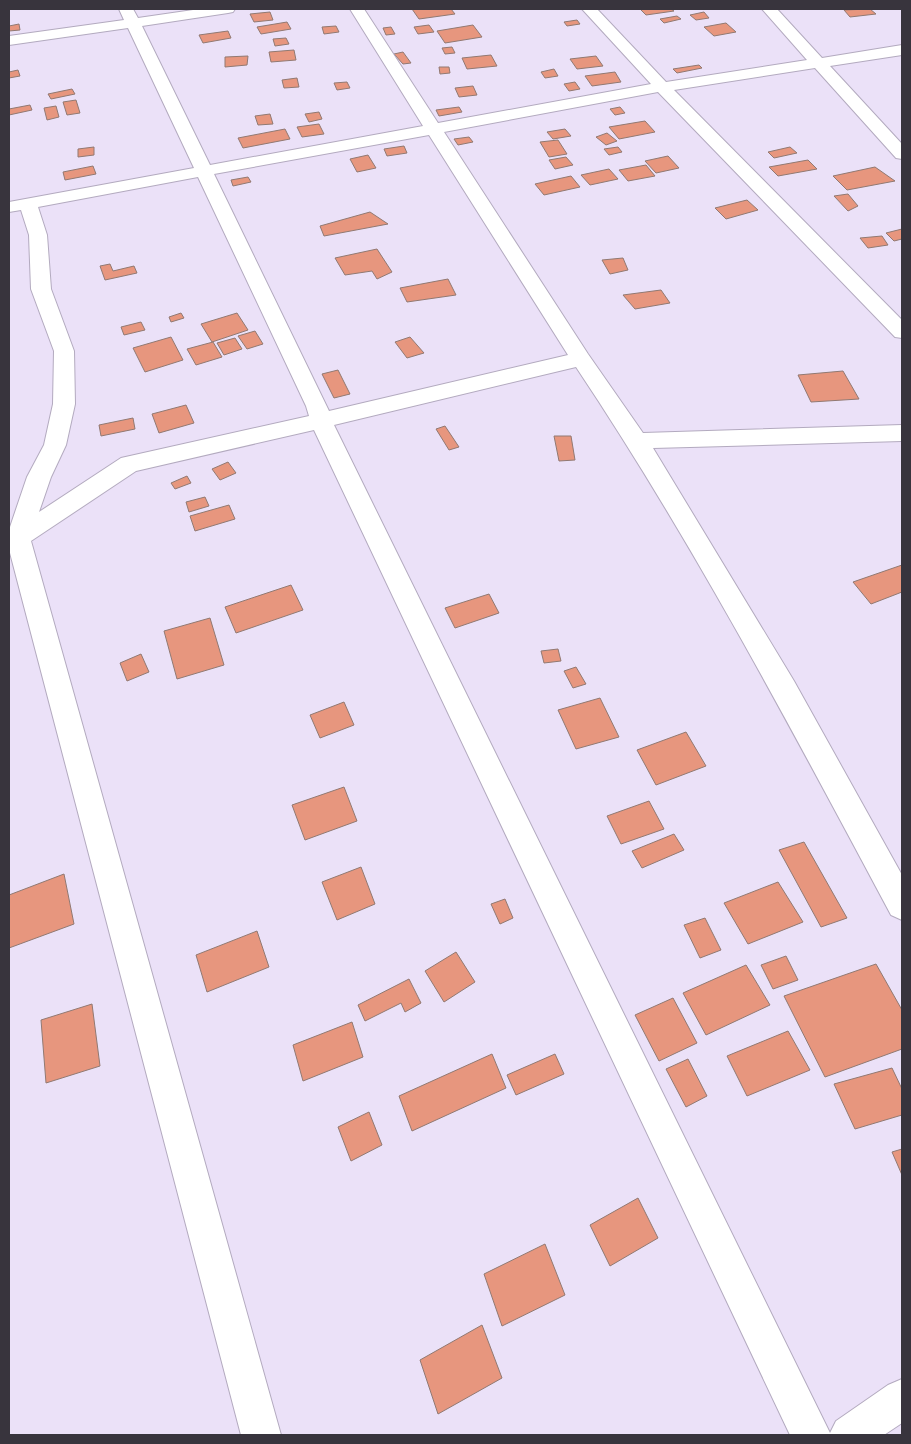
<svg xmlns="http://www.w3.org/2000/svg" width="911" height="1444" font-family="'Sofia Sans Condensed',sans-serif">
	<rect width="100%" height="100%" fill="#ebe1f8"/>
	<g fill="#e7967e" stroke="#917972">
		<polygon points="412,9 451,9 455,14 419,19"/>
		<polygon points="640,9 671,9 674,11 646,15"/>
		<polygon points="870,9 876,14 850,17 844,10"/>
		<polygon points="270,12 273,20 254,22 250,14"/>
		<polygon points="704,12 709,18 696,20 690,15"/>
		<polygon points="677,16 681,19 664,23 660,19"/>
		<polygon points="577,20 580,24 567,26 564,22"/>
		<polygon points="287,22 291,29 261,34 257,27"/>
		<polygon points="726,23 736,32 714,36 704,27"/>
		<polygon points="19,24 20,30 9,31 9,26"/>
		<polygon points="429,25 434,32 418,34 414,27"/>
		<polygon points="473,25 482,37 445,43 437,31"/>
		<polygon points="336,26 339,32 324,34 322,27"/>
		<polygon points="391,27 395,34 386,35 383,28"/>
		<polygon points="228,31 231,38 203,43 199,35"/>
		<polygon points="286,38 289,44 275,46 273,39"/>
		<polygon points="452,47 455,53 445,54 442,48"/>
		<polygon points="294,50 296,60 271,62 269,52"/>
		<polygon points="403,52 411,63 403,64 394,54"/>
		<polygon points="491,55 497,66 467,69 462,58"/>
		<polygon points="248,56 247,65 225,67 225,57"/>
		<polygon points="596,56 603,66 577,69 570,59"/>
		<polygon points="699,65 702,68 677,73 673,69"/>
		<polygon points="439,67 449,67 450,73 440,74"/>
		<polygon points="554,69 558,76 545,78 541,72"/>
		<polygon points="18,70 20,76 9,78 9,72"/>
		<polygon points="615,72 621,82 592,86 585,76"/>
		<polygon points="297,78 299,87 284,88 282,80"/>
		<polygon points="347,82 350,88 337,90 334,83"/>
		<polygon points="575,82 580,89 569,91 564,84"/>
		<polygon points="473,86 477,95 459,97 455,88"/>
		<polygon points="72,89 75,94 51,99 48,94"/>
		<polygon points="76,100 80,113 67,115 63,102"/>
		<polygon points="30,105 32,110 9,115 9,109"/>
		<polygon points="56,106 59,117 47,120 44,108"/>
		<polygon points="459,107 462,112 439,116 436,110"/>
		<polygon points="620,107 625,113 615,115 610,109"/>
		<polygon points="319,112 322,119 309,122 305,114"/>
		<polygon points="270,114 273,124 258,125 255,116"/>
		<polygon points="645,121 655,132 619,139 609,127"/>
		<polygon points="319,124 324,134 302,137 297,127"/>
		<polygon points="285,129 290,139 243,148 238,138"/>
		<polygon points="565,129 571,136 553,139 547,132"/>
		<polygon points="607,133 617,141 606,145 596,137"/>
		<polygon points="469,137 473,142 458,145 454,139"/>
		<polygon points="558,140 567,154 549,157 540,142"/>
		<polygon points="404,146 407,153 387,156 384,149"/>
		<polygon points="94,147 94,155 78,157 78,149"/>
		<polygon points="618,147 622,152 609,155 604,149"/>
		<polygon points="790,147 797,153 774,158 768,152"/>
		<polygon points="368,155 376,168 357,172 350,159"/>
		<polygon points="668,156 679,168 656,173 645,161"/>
		<polygon points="566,157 573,165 555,169 549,160"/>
		<polygon points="808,160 817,169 778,176 769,167"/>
		<polygon points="646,165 655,176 628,181 619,170"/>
		<polygon points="93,166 96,174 65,180 63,172"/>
		<polygon points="875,167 895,181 847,190 833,176"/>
		<polygon points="609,169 618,179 590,185 581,175"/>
		<polygon points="571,176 580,187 544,195 535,184"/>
		<polygon points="248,177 251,182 233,186 231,180"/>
		<polygon points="848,194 858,206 848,211 834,196"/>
		<polygon points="747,200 758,210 726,219 715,208"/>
		<polygon points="370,212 388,224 324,236 320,226"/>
		<polygon points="902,229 902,239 894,241 886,233"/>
		<polygon points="882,236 888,245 868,248 860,238"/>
		<polygon points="377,249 392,272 377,279 372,271 345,275 335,258"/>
		<polygon points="623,258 628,270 610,274 602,260"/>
		<polygon points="110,264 113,271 134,266 137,273 105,280 100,266"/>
		<polygon points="448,279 456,295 407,302 400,288"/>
		<polygon points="661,290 670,303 635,309 623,295"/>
		<polygon points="181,313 184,318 171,322 169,317"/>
		<polygon points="237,313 248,330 212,342 201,324"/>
		<polygon points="141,322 145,330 124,335 121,327"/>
		<polygon points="255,331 263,344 247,349 238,336"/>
		<polygon points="171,337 183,360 145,372 133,348"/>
		<polygon points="410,337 424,353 407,358 395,342"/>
		<polygon points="235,338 242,349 224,355 217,343"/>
		<polygon points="213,342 222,357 196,365 187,349"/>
		<polygon points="338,370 350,394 334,398 322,374"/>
		<polygon points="843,371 859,399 811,402 798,375"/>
		<polygon points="186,405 194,423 159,433 152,414"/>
		<polygon points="133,418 135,429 101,436 99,425"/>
		<polygon points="445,426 459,447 449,450 436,429"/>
		<polygon points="554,436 571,436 575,460 559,461"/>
		<polygon points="228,462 236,473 220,480 212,469"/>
		<polygon points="187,476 191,483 175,489 171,483"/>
		<polygon points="205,497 209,506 189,512 186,502"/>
		<polygon points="229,505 235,519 195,531 190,516"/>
		<polygon points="902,565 902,592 871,604 853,582"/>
		<polygon points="291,585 303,610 236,633 225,607"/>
		<polygon points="489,594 499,613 455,628 445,608"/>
		<polygon points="210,618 224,665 177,679 164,631"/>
		<polygon points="558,649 561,661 544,663 541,651"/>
		<polygon points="141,654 149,672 127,681 120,663"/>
		<polygon points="576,667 586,684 573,688 564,671"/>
		<polygon points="600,698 619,737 576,749 558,710"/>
		<polygon points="344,702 354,725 320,738 310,715"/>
		<polygon points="686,732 706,766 656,785 637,750"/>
		<polygon points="344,787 357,821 305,840 292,805"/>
		<polygon points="649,801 664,829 621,844 607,816"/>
		<polygon points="674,834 684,850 642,868 632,851"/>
		<polygon points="804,842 847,918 821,927 779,850"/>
		<polygon points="361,867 375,904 337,920 322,882"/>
		<polygon points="64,874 74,924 9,948 9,895"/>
		<polygon points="778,882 803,922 748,944 724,903"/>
		<polygon points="505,899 513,918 500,924 491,904"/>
		<polygon points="705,918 721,950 700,958 684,925"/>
		<polygon points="257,931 269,967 207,992 196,955"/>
		<polygon points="456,952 475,982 444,1002 425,971"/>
		<polygon points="786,956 798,980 773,989 761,965"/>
		<polygon points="876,964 902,1010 902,1049 825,1077 784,996"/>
		<polygon points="746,965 770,1005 706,1035 683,993"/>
		<polygon points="409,979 421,1003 405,1012 401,1003 365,1021 358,1005"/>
		<polygon points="673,998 697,1043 659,1061 635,1015"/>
		<polygon points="92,1004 100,1066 46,1083 41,1020"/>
		<polygon points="352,1022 363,1057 303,1081 293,1045"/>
		<polygon points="788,1031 810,1070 747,1096 727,1056"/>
		<polygon points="492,1054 506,1088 412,1131 399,1096"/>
		<polygon points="555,1054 564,1074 516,1095 507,1075"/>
		<polygon points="688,1059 707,1096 686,1107 666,1069"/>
		<polygon points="892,1068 902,1089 902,1115 855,1129 834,1084"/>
		<polygon points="369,1112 382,1145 351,1161 338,1127"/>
		<polygon points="902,1149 902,1175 892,1152"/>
		<polygon points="638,1198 658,1238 610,1266 590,1225"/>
		<polygon points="545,1244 565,1295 502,1326 484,1274"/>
		<polygon points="482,1325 502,1378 438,1414 420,1360"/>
	</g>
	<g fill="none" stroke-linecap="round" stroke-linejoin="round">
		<defs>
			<path id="minor" d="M 119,9 L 133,9 L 138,18 L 200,9 L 235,9 L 233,12 L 228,13 L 142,26 L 210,165 L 423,126 L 350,9 L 364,9 L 438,123 L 651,84 L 582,9 L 597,9 L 666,82 L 807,60 L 762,9 L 777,9 L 822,58 L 902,45 L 902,55 L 830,66 L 902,144 L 902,159 L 896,158 L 815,68 L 674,90 L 902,320 L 902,338 L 895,337 L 658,92 L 444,132 L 588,354 L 643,433 L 902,425 L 902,441 L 653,448 L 794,681 L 902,875 L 902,920 L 891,915 C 792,730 693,542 576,367 L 334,425 L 830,1433 L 836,1421 L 888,1385 L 902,1379 L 902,1423 L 884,1435 L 790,1435 L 314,430 L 136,471 L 31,541 L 281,1435 L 241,1435 L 9,549 L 9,530 L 27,477 L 44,445 L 53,404 L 54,351 L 31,289 L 29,235 L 21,210 L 9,212 L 9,202 L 194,168 L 128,28 L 9,45 L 9,36 L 124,20 ZM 429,135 L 568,355 L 329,411 L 214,174 ZM 198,177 L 306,406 L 309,416 L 121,458 L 39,512 L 51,477 L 66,445 L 75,404 L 74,351 L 51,289 L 47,235 L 38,207 Z"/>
		</defs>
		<use href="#minor" stroke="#b3aabf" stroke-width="2"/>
		<use href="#minor" fill="#fff" fill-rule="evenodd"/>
	</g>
	<rect width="911" height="1444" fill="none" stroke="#38343d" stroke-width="20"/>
</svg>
